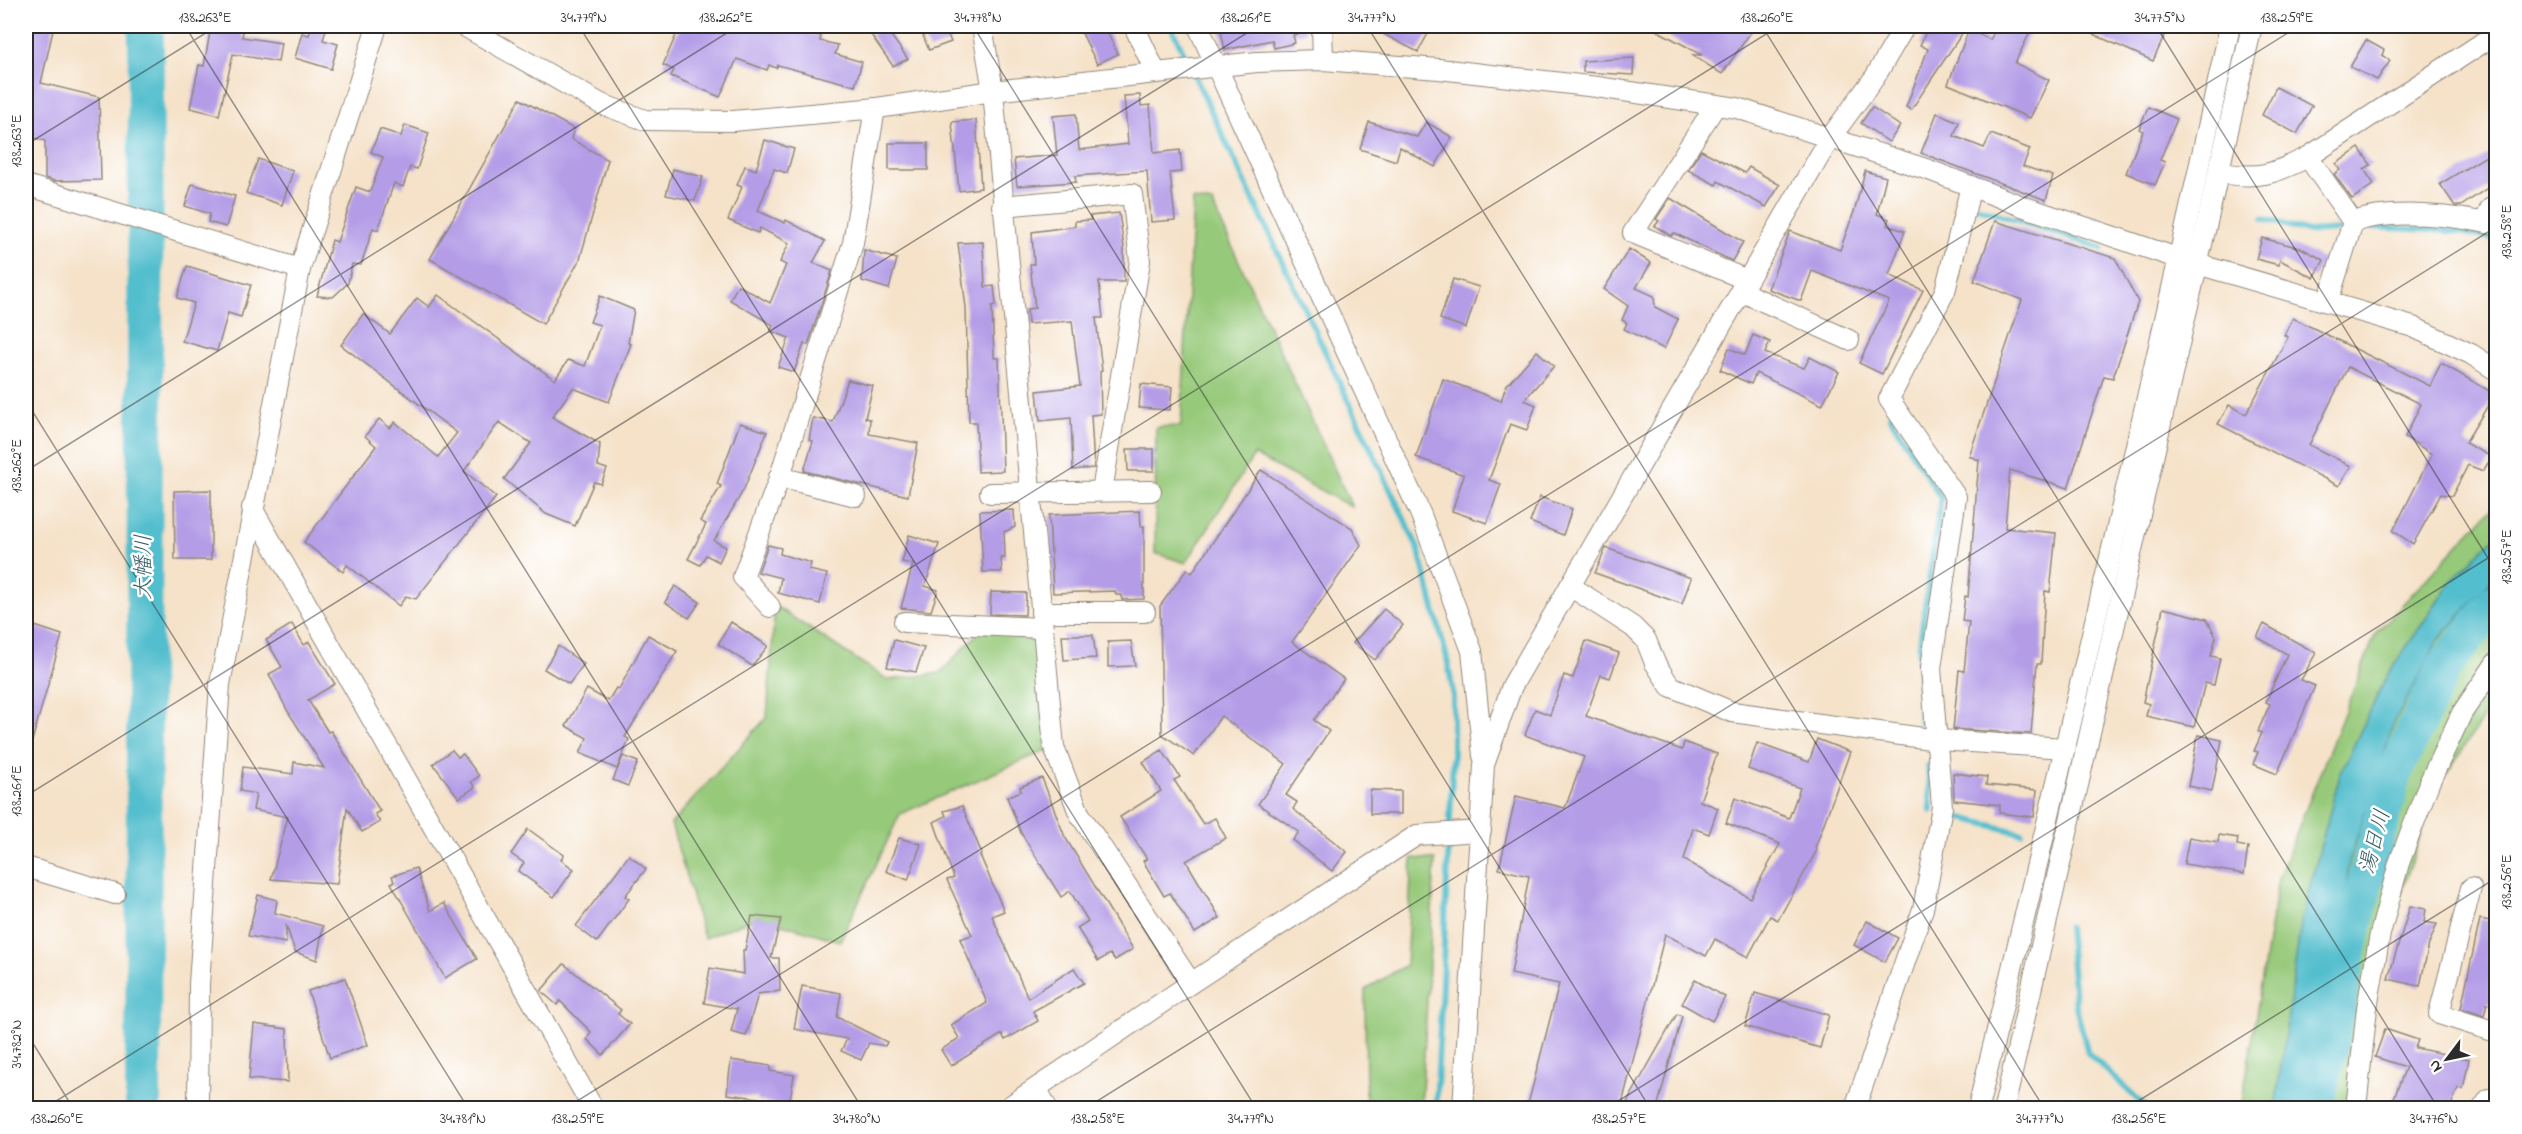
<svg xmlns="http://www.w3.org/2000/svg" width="2522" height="1134" font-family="'Indie Flower','Klee One',sans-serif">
	<rect width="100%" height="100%" fill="#fff"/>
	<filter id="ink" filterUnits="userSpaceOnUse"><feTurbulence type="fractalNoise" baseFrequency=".0167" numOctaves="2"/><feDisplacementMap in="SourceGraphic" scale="12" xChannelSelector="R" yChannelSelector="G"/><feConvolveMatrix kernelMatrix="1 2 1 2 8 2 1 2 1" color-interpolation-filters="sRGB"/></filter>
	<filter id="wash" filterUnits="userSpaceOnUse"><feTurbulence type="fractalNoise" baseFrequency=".008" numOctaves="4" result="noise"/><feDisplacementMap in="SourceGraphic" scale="24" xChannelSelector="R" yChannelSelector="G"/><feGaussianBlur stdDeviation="1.35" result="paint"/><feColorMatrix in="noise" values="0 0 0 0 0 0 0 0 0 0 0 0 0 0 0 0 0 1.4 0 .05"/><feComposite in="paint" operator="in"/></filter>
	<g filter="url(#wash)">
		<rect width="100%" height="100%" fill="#f5e2c9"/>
		<g fill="#96c979" stroke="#607a52" stroke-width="1.5">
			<polygon points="1193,200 1212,203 1352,507 1254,455 1186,563 1155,553 1156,427 1181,426"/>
			<polygon points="2496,504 2496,699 2435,791 2374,976 2356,1108 2241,1108 2278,879 2376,633"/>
			<polygon points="775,606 888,680 940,673 980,631 1033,627 1054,747 900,814 840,941 758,917 704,938 671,824 767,717"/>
			<polygon points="1412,858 1435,860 1421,1108 1366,1108 1365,990 1406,965"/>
		</g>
		<polygon fill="#52becd" stroke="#3e747c" stroke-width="1.5" points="2496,536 2496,575 2438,641 2392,728 2349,863 2339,957 2318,1108 2275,1108 2302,916 2340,774 2388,674 2453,579"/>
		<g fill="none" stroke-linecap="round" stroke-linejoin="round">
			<g stroke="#52becd" stroke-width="6">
				<polyline points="1171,26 1418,548 1447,658 1453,692 1453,756 1436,1108"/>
				<polyline points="1973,209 1974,206 2102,248"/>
				<polyline points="2263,218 2309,232 2339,230"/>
				<polyline points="2370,227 2454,231 2496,239"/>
				<polyline points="1892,413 1890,417 1941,498 1919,649 1921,722"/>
				<polyline points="1928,765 1931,811"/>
				<polyline points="1958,817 2021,833"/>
				<polyline points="2068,927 2076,1007 2088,1053 2147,1108"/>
			</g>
			<g stroke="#52becd" stroke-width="36">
				<polyline points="143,1108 146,26"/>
				<polyline points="2316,1108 2356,918 2393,776 2444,667 2496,601"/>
			</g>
		</g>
		<g id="blocks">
			<g fill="#b49ce7">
				<polygon points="26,26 54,26 41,83 99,97 101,180 54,181 45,178 45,141 26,135"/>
				<polygon points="211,26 244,26 242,37 281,43 278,62 233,54 219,115 190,108 199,65 204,66"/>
				<polygon points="312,26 327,26 323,40 338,44 331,69 295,58 302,33 309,35"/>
				<polygon points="680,26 783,26 797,30 798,27 812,29 811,34 821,36 820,41 838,45 835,54 862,62 855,86 778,65 776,68 769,65 767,70 737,59 720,97 671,76 674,70 663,65"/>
				<polygon points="884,26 908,59 893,66 871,35"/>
				<polygon points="919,26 944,26 951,42 929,50"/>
				<polygon points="1096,26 1104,26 1118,54 1097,64 1082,33"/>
				<polygon points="1220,26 1304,26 1305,32 1293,35 1295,43 1274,48 1272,40 1225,50"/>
				<polygon points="1368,26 1432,26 1418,52"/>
				<polygon points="1649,26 1755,26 1722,74 1692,55 1702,55"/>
				<polygon points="1929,26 1967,26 1911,110 1906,107 1928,49 1920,45"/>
				<polygon points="1997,26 2033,26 2015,63 2049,80 2030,118 1948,84 1969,29 1990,40"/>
				<polygon points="2075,26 2169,26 2153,61"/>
				<polygon points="2366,40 2384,50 2382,55 2390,61 2377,80 2350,67"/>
				<polygon points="1634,58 1633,75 1583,72 1583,61"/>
				<polygon points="2276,87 2312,106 2297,134 2262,115"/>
				<polygon points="1140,95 1141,106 1150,105 1154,153 1180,150 1182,172 1170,173 1175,220 1151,222 1147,171 1075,176 1076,182 1017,186 1014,159 1057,155 1053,116 1076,114 1079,150 1128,144 1124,96"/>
				<polygon points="520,99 574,129 571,139 608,160 580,259 543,324 430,259"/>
				<polygon points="1872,107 1900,126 1889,142 1861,123"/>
				<polygon points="2148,107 2177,119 2160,160 2165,162 2155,185 2126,173 2143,131 2139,129"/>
				<polygon points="1937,113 1959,122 1954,136 1984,148 1991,134 2030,149 2023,166 2053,176 2046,200 1921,153"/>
				<polygon points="976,120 981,188 959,191 952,122"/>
				<polygon points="1369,122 1417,137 1426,122 1452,137 1435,167 1400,147 1396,161 1360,149"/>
				<polygon points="405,125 429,133 417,169 410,167 403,187 394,183 378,230 373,228 361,265 352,264 348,283 333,297 317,296 332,240 337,242 356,187 370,192 383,157 371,152 380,129 401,136"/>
				<polygon points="765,140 794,149 787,173 774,169 758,211 785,223 786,220 825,241 813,263 832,271 808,345 804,344 794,372 778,367 789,338 771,331 773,325 730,300 738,285 770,303 786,265 780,262 789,243 760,228 758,233 728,220 742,187 737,185 745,166 756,170"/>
				<rect x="889" y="143" width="39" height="27"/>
				<polygon points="2359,148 2371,165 2364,169 2374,184 2352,199 2334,174 2340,170 2336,164"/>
				<polygon points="1701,150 1745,173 1749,167 1780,185 1766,207 1718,181 1716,185 1688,170"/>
				<polygon points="2496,150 2496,182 2461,206 2455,206 2440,184"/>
				<polygon points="258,159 293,171 282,205 246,193"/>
				<polygon points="673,169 703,177 695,201 666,195"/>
				<polygon points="1865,171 1886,177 1877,214 1889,219 1887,225 1905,231 1889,275 1923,290 1882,374 1859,363 1889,301 1812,271 1801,301 1768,289 1790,231 1840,250 1855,209"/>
				<polygon points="192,184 235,196 226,227 208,222 210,214 185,206"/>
				<polygon points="1670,198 1743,242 1732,261 1674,233 1671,236 1655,226 1659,221 1656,219"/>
				<polygon points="1119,213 1124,247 1124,282 1099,282 1103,318 1096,318 1102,371 1100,372 1101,414 1091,415 1094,468 1073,470 1071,418 1040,421 1037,391 1080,386 1072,321 1028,324 1027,309 1035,308 1030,264 1034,264 1032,232 1075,226 1075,221 1091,220 1090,216"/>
				<polygon points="1995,221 2115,258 2138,302 2113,378 2104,376 2068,488 2010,470 2005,528 2056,533 2050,592 2045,591 2041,664 2037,664 2031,734 1953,729 1959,670 1964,671 1969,622 1962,621 1965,596 1968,597 1979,460 1969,456 2022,300 1974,281"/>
				<polygon points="2262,238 2301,248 2324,260 2314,278 2280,260 2279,265 2256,259"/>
				<polygon points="983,242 985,287 994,286 996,305 992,306 994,358 999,358 1003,471 978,472 976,422 969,422 966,308 958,243"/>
				<polygon points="1629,249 1651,263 1636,288 1654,296 1655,307 1678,319 1664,349 1624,329 1627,323 1622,320 1628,306 1604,289"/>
				<polygon points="864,250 897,259 889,289 862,281"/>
				<polygon points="187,266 251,285 241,317 228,313 217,351 182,341 194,303 177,298"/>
				<polygon points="1453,279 1479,287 1466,328 1440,319"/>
				<polygon points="438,295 555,380 568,360 585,366 600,325 590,322 600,296 634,310 628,343 631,344 609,402 573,388 552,417 600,444 598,466 607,469 601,484 594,482 575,526 546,514 504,479 531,443 499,422 464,471 496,497 416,599 406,596 399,606 347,565 343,572 304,542 376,446 365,436 379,419 390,428 395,422 438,457 457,433 341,345 363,314 390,334 417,298 429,307"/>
				<polygon points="2293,318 2430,386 2441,363 2495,394 2465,443 2492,457 2483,471 2468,465 2452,496 2441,494 2413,544 2393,531 2432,454 2405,437 2421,404 2348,367 2309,445 2351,466 2339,486 2218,424 2229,405 2246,414 2288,337 2284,335"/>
				<polygon points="1753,335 1770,342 1765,353 1804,368 1810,357 1839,372 1822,405 1756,373 1751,384 1720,370 1729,348 1745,355"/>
				<polygon points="1537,351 1554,366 1524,400 1536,405 1527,430 1510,424 1489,480 1501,484 1487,523 1452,511 1464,475 1416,457 1443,379 1501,401 1506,386"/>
				<polygon points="848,380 873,386 865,418 870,419 869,434 918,443 908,496 804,471 813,441 809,440 813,418 833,422"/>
				<polygon points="1141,384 1172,387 1170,410 1139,408"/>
				<polygon points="740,423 767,432 744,489 714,541 726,547 719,562 706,555 700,565 688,559 706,524 700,521 721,486 717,484"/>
				<polygon points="1127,449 1154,449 1154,471 1128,471"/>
				<polygon points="1261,470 1352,528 1361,545 1292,642 1344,679 1314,720 1329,731 1286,795 1297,802 1293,809 1347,852 1332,871 1293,840 1299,832 1258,804 1286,764 1221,716 1194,756 1162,734 1160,606 1187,569 1192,573"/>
				<polygon points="211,490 211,560 175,560 174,491"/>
				<polygon points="1540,497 1572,509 1563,535 1530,522"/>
				<polygon points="1014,510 1015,527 1004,532 1005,558 1001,558 1002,572 983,572 980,511"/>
				<polygon points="1140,511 1141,527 1144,526 1144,599 1122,600 1122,595 1116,595 1115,591 1053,593 1049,515"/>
				<polygon points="909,535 939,544 925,586 938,590 931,611 901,608 913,564 902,562"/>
				<polygon points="768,545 781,548 780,554 811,563 809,570 827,574 820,604 778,593 781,578 758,572"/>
				<polygon points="1606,548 1691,578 1682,604 1595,573"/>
				<polygon points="675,586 700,602 689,618 665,602"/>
				<polygon points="991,592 1026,593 1025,615 990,614"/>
				<polygon points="2163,608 2207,619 2216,637 2211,656 2220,658 2214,685 2205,683 2194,727 2146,716 2149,704 2143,702"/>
				<polygon points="1384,609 1403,625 1375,660 1353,643"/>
				<polygon points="731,622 768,646 752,666 718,644"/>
				<polygon points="26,623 62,635 30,748 26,747"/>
				<polygon points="292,624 304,645 309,642 335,684 308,700 328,732 331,731 380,811 375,814 380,822 362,832 347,808 337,884 271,879 288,817 253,810 256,794 240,791 243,767 293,774 294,762 324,768 287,710 269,674 282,667 266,640"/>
				<polygon points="2264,624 2316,653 2301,680 2315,686 2277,774 2253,764 2258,752 2254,751 2262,733 2258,731 2270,704 2266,702 2287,654 2257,637"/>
				<polygon points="648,635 677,651 625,737 629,739 617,769 580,753 587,738 566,726 587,689 608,701 616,688 619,689"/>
				<polygon points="1062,635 1093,635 1096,658 1064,660"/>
				<polygon points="894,640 924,648 916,672 887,667"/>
				<polygon points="1131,641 1135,666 1108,667 1108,642"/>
				<polygon points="1586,641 1619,653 1610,678 1601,675 1586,716 1682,750 1684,742 1717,754 1700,801 1718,808 1709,834 1693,828 1684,860 1750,898 1780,844 1726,823 1735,798 1789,818 1800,788 1748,769 1757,743 1809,762 1817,739 1850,752 1815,848 1817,850 1778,920 1770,916 1748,957 1715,939 1706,956 1665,934 1621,1108 1527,1108 1559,984 1511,974 1529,876 1499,869 1516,796 1565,808 1584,757 1525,735 1535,709 1550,715 1564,675 1573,678"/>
				<polygon points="558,646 584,664 569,684 544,669"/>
				<polygon points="2198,735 2222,740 2212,791 2188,786"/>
				<polygon points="452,750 458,757 463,754 479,776 471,782 475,787 459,798 433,764"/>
				<polygon points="1162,750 1180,777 1174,780 1203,824 1215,818 1226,838 1186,861 1220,918 1195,933 1170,893 1164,896 1143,861 1147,859 1120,817 1161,791 1143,762"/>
				<polygon points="623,756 638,762 628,786 613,780"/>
				<polygon points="1953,773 1987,777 1986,785 2037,790 2034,817 1999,813 2000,805 1954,800"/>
				<polygon points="1042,778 1065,837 1133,949 1115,960 1110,954 1098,961 1077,928 1088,921 1070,891 1061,897 1021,833 1007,797 1021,791 1020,787"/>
				<polygon points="1370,790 1401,791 1401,814 1370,814"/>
				<polygon points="962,806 982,854 980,855 1004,911 992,916 1028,998 1074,968 1084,983 1033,1011 1038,1021 1005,1040 1002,1034 951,1066 941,1050 959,1038 951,1025 987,1003 960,939 972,935 947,880 954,878 934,822 946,816 944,811"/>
				<polygon points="528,829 564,855 561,860 574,869 554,897 518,871 524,863 511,854"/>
				<polygon points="2219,835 2238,838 2237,845 2248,847 2244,874 2184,864 2189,837 2218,842"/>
				<polygon points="899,838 921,844 908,880 886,871"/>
				<polygon points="629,855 646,869 625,896 629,899 597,942 576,926"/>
				<polygon points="416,868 430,911 444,903 477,959 445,978 391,883 394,882 392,876"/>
				<polygon points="258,895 277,900 275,913 323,926 317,960 295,952 286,925 286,943 248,936"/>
				<polygon points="2410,906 2426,909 2424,922 2437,924 2429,944 2420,986 2388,979"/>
				<polygon points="752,916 781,919 771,958 779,958 780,991 758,994 746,1036 731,1032 737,1009 704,1003 710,968 744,974 743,950 745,950"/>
				<polygon points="2480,919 2496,922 2496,1006 2487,1003 2484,1016 2461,1008"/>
				<polygon points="1867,921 1898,938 1885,962 1854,945"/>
				<polygon points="564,964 621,1010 618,1014 630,1024 603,1055 587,1039 591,1032 560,1001 557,1005 541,991"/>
				<polygon points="345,978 368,1045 330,1058 308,991"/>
				<polygon points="1695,980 1725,997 1712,1021 1682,1004"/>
				<polygon points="802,986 841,993 837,1017 887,1042 885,1046 869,1043 861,1060 841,1051 847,1039 794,1029"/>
				<polygon points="1755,993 1829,1015 1820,1048 1745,1026"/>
				<polygon points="1677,1014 1682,1016 1657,1108 1624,1108"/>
				<polygon points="254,1024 287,1029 288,1082 249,1079"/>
				<polygon points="2385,1029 2418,1040 2415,1048 2469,1059 2463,1089 2458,1088 2450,1108 2390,1108 2406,1067 2375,1057"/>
				<polygon points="731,1060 771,1066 770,1071 794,1075 789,1106 757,1101 758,1098 727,1094"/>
			</g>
		</g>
	</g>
	<g filter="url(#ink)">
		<use href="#blocks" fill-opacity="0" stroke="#90867a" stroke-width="1.5"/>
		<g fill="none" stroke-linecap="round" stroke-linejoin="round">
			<defs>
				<g id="minor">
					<polyline points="464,26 601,104 645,120 733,121 877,108 993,91 1156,73 1257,62 1323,60 1439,69 1597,87 1737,108 1929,170 2022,206 2180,259 2413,327 2471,354 2496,370"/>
					<polyline points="982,26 993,91 1054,747 1079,813 1191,983"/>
					<polyline points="1134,26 1156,73"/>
					<polyline points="1198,26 1421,515 1472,651 1483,756"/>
					<polyline points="1322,26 1323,60"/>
					<polyline points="1716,105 1633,233 1747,280"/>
					<polyline points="2308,157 2353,222 2328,301"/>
					<path d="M 2220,173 C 2259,179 2272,175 2308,157 L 2496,34"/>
					<polyline points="26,185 300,269"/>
					<polyline points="1002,206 1132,194 1140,261 1102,491"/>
					<path d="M 2353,222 C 2393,208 2456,216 2496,225"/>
					<polyline points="2485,222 2490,209 2496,205"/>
					<polyline points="1740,291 1849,340"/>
					<polyline points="779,477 856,496"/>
					<polyline points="990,493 1151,491"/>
					<polyline points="252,508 593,1108"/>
					<polyline points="1570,586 1633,627 1646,640 1655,663 1670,686 1732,712 1938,740 2066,748"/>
					<polyline points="770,607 743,577 780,476 853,243 875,108"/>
					<polyline points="1041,612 1145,612"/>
					<polyline points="904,622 1043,628"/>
					<polyline points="26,867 115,894"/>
					<polyline points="2471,888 2439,1014 2496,1032"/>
					<polyline points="1037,1089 1047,1108"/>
					<polyline points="198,1108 199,984 220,684 300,269 377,26"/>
					<polyline points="1007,1108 1191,983 1417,835 1481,831"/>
					<polyline points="1463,1108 1484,765 1512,686 1830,138 1875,77 1905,26"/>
					<polyline points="1855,1108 1923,909 1942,807 1931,668 1956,497 1889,399 1945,291 1971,186"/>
					<path d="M 1978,1108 C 2066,748 2152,388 2230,26"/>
					<polyline points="2004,1108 2252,26"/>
					<polyline points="2356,1108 2367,1008 2380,934 2399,863 2429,783 2462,713 2496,663"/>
					<polyline points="2483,1108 2489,1099 2496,1103"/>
				</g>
			</defs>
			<use href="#minor" stroke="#90867a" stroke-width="22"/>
			<use href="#minor" stroke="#fff" stroke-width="20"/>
		</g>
	</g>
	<path fill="none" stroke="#2b2b2b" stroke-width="1.5" stroke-opacity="0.45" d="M 185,26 L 862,1108M 579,26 L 1256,1108M 973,26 L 1650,1108M 1367,26 L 2044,1108M 1762,26 L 2438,1108M 2156,26 L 2496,571M 26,145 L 217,26M 26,401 L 468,1108M 26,471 L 738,26M 26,796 L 1258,26M 26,1032 L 73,1108M 45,1108 L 1779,26M 566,1108 L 2299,26M 1086,1108 L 2496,227M 1607,1108 L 2496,553M 2127,1108 L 2496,878"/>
	<g text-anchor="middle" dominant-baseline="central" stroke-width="5" stroke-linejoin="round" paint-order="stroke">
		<g font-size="22" font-style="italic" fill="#395e64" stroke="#fff">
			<text transform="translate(145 567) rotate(-90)">大幡川</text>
			<text transform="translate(2376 842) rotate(-75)">湯日川</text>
		</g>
	</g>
	<rect width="2522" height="1134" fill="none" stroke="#fff" stroke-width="66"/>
	<g transform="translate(2447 1059) rotate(238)" stroke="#ffffff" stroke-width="4.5" paint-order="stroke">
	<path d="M0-4.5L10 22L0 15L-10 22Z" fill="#2b2b2b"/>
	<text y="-9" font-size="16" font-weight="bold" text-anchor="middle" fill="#2b2b2b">N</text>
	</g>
	<rect x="33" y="33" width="2456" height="1068" fill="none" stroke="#2b2b2b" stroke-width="2"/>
	<g font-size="15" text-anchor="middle" fill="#2b2b2b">
		<text x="205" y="22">138.263°E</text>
		<text x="584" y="22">34.779°N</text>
		<text x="726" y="22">138.262°E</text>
		<text x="978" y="22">34.778°N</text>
		<text x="1246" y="22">138.261°E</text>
		<text x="1372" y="22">34.777°N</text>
		<text x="1767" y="22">138.260°E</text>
		<text x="2160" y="22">34.775°N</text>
		<text x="2287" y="22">138.259°E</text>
		<text transform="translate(16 141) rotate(-90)" y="5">138.263°E</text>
		<text transform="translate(2506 232) rotate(-90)" y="5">138.258°E</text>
		<text transform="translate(16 466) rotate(-90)" y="5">138.262°E</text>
		<text transform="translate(2506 557) rotate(-90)" y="5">138.257°E</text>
		<text transform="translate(16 791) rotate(-90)" y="5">138.261°E</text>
		<text transform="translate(2506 882) rotate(-90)" y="5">138.256°E</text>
		<text transform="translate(16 1044) rotate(-90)" y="5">34.782°N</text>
		<text x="57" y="1123">138.260°E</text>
		<text x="463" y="1123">34.781°N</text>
		<text x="578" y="1123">138.259°E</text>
		<text x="857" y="1123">34.780°N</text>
		<text x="1098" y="1123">138.258°E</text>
		<text x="1251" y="1123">34.779°N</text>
		<text x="1619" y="1123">138.257°E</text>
		<text x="2040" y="1123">34.777°N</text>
		<text x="2139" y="1123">138.256°E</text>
		<text x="2434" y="1123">34.776°N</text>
	</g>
</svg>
